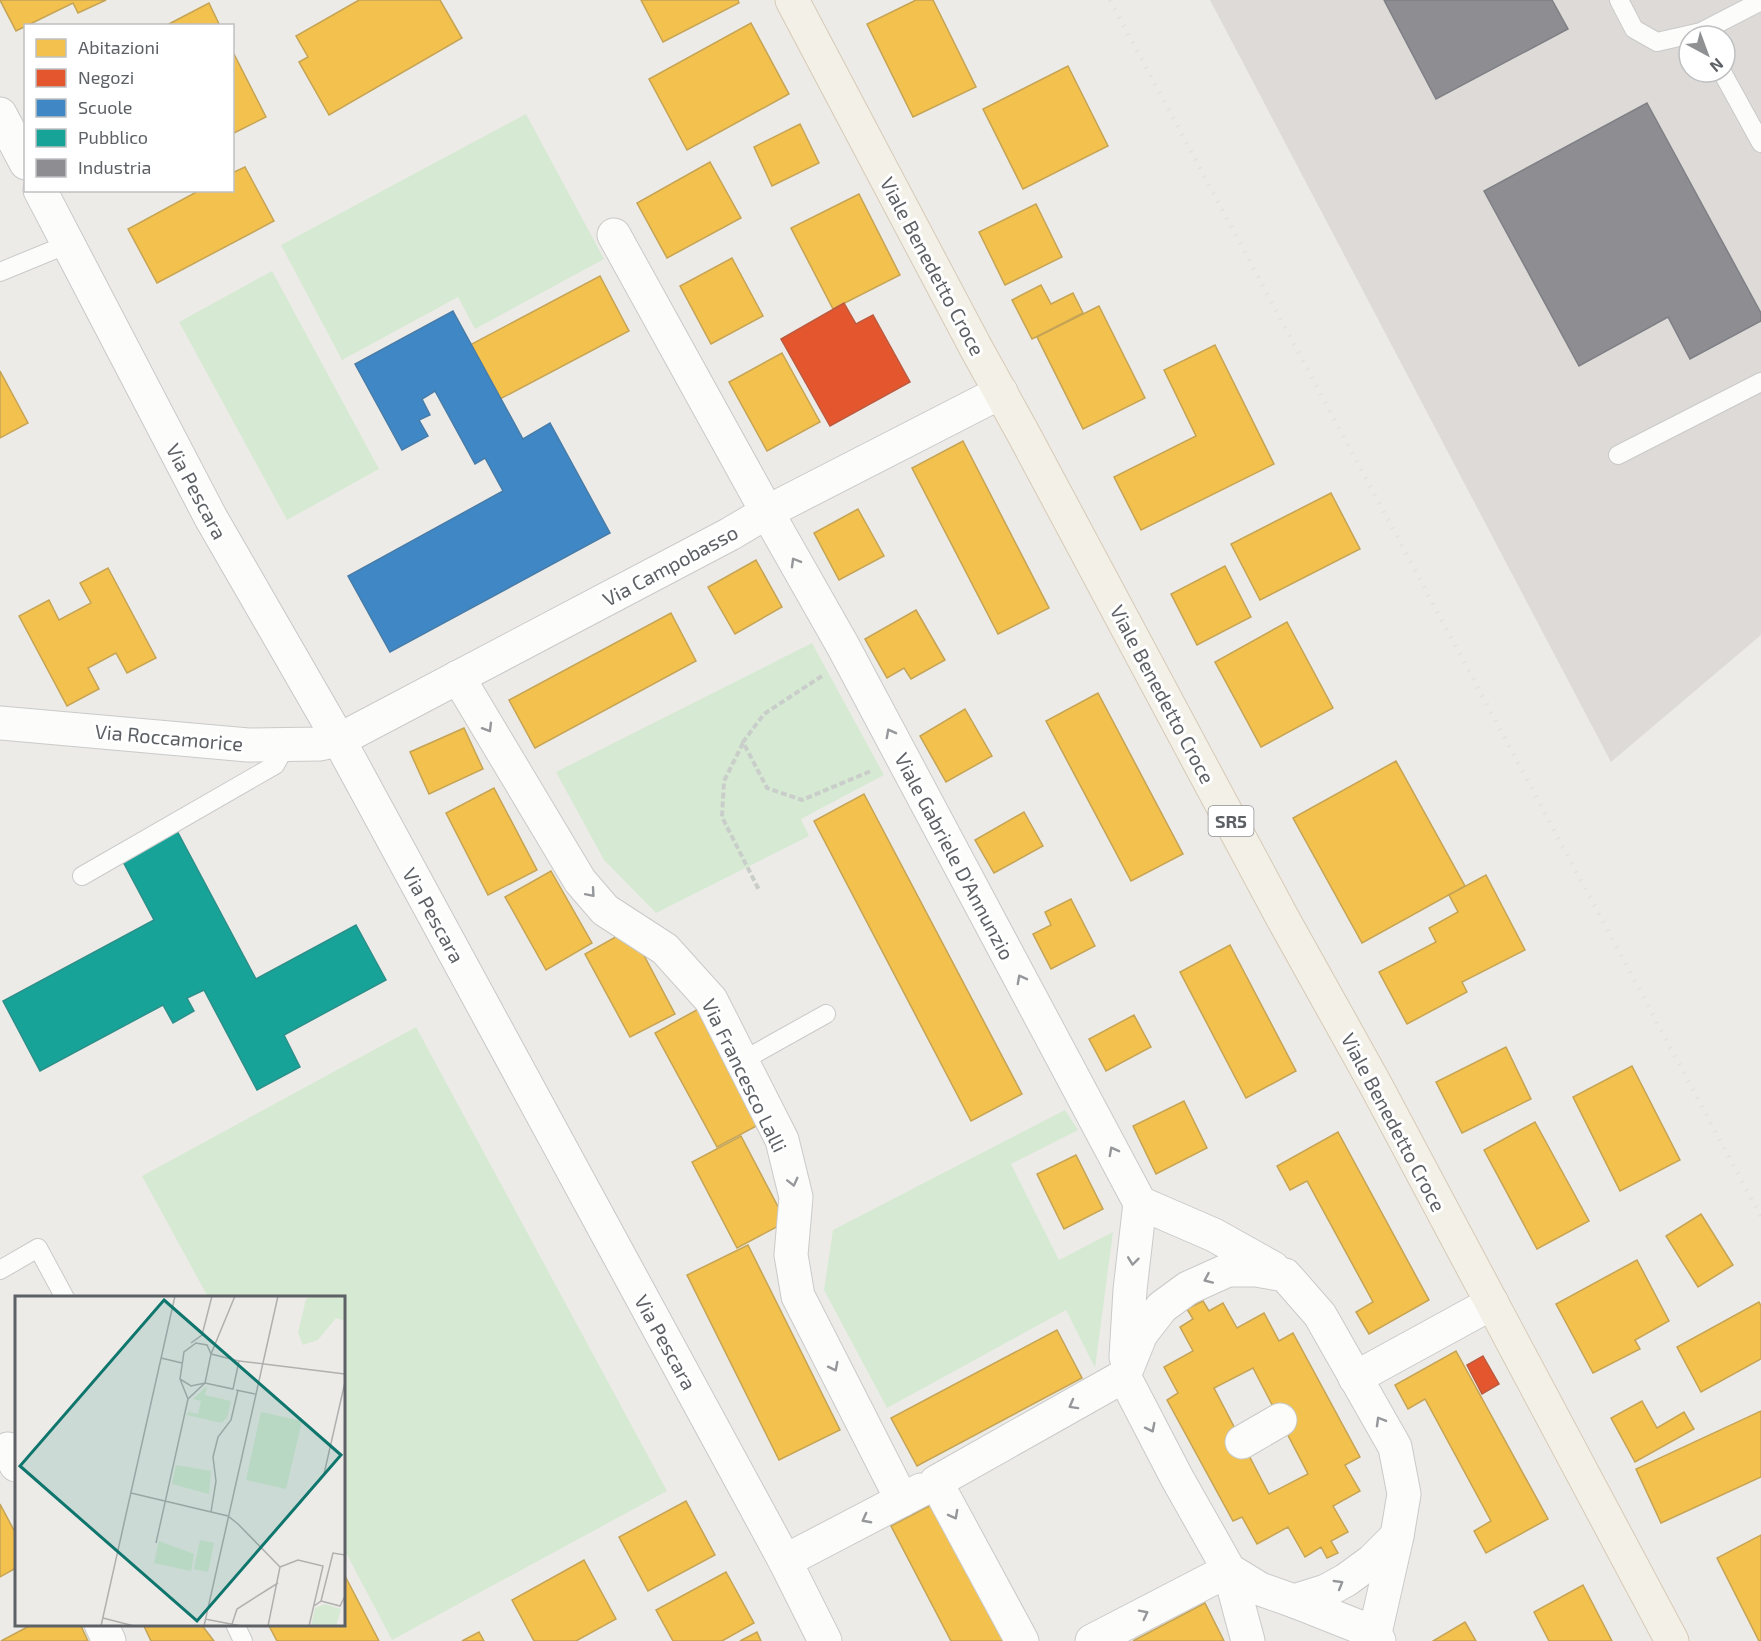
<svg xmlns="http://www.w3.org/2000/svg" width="1761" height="1641" font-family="'Exo 2',sans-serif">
	<rect width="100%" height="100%" fill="#edebe7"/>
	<path fill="#dddad7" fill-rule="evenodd" d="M 1210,0 L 1761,0 L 1761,635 L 1611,762 ZM 1689,36 L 1725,36 L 1725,72 L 1689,72 Z"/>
	<g fill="#d6e9d3">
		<polygon points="526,114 604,259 475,329 458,297 342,360 281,245"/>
		<polygon points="272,271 379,469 287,520 179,322"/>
		<polygon points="812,643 884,775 801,819 809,836 656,913 604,860 556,772"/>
		<polygon points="416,1027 667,1491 392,1640 344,1549 344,1298 208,1297 142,1176"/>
		<polygon points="1065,1110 1078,1130 1011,1164 1059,1260 1113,1232 1095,1368 1066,1310 887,1408 824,1290 833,1230"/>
	</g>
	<g fill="#f2c14e" stroke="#c5a455" stroke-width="1.5" fill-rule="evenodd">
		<polygon points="0,0 106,0 78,13 73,3 16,31"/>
		<polygon points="359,0 440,0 462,38 329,115 299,62 308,57 296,36"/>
		<polygon points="641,0 738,0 739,3 663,42"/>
		<polygon points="916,0 933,0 976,87 913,117 867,24"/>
		<polygon points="209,3 220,26 165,26"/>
		<polygon points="751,23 789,94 687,150 649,79"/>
		<polygon points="232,50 266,117 232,134"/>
		<polygon points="1068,66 1108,146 1023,189 983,109"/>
		<polygon points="800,124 819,163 772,186 754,147"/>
		<polygon points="710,162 741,218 667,258 637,203"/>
		<polygon points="245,167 274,221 157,283 128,229 200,190 232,190 232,173"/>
		<polygon points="859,194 900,275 833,309 791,228"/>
		<polygon points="1036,204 1062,257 1005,285 979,232"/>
		<polygon points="732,258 763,316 711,344 680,286"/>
		<polygon points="600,276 629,331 500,399 470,345"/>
		<polygon points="1041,285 1051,304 1073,293 1083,313 1032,339 1012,300"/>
		<polygon points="1099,306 1145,398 1083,429 1037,337"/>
		<polygon points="1215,345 1274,464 1141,530 1114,477 1196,436 1164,370"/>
		<polygon points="782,353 820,422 767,451 729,382"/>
		<polygon points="0,371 28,423 0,438"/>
		<polygon points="963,441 1049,608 998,634 912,468"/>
		<polygon points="1331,493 1360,549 1260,600 1231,544"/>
		<polygon points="858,509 884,556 839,580 814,533"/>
		<polygon points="756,560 782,607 735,634 708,587"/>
		<polygon points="1225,566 1251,617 1197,645 1171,594"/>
		<polygon points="108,568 156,658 127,673 116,653 88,668 99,689 67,706 19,616 49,600 59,620 91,603 80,583"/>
		<polygon points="916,610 945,660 911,679 904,668 887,678 865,639"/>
		<polygon points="671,613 696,661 535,748 509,700"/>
		<polygon points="1287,622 1333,708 1261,747 1215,662"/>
		<polygon points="1098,693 1183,854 1131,881 1046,721"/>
		<polygon points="965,709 992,756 946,782 920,736"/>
		<polygon points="464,728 483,769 429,794 410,752"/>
		<polygon points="1396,761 1465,886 1362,943 1293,818"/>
		<polygon points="494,788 537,870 488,895 446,813"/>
		<polygon points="864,794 1022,1094 971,1121 814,821"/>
		<polygon points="1024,812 1043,846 994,873 975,840"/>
		<polygon points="551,871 592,943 546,970 505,897"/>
		<polygon points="1486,875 1525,950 1462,982 1467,992 1407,1024 1379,972 1436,942 1429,928 1458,912 1449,895"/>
		<polygon points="1071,899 1095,946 1051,969 1033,934 1051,925 1045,912"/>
		<polygon points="630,929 675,1014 630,1037 585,954"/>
		<polygon points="1230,945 1296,1071 1246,1098 1180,972"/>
		<polygon points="702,1007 764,1122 717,1147 655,1033"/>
		<polygon points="1134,1015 1151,1047 1106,1071 1089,1039"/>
		<polygon points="1506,1047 1531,1099 1462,1133 1436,1082"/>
		<polygon points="1632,1066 1680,1160 1620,1191 1573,1097"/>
		<polygon points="1184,1101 1207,1148 1156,1174 1133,1126"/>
		<polygon points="1535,1122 1589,1221 1537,1249 1484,1150"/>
		<polygon points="1338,1132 1429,1300 1369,1334 1356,1312 1373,1302 1307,1181 1290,1190 1277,1166"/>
		<polygon points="741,1136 786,1222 737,1248 692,1162"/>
		<polygon points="1076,1155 1103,1209 1064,1229 1037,1174"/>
		<polygon points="1701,1214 1733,1265 1698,1287 1666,1236"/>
		<polygon points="748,1245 840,1430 779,1460 687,1275"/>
		<polygon points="1637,1260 1669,1321 1635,1340 1640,1349 1593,1373 1556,1304"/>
		<path d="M 1203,1301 L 1209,1311 L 1223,1303 L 1237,1328 L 1264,1313 L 1279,1341 L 1293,1333 L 1360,1457 L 1345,1465 L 1360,1491 L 1333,1506 L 1348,1532 L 1331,1541 L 1338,1553 L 1327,1558 L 1321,1547 L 1305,1557 L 1288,1527 L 1257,1544 L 1242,1517 L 1233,1521 L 1167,1400 L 1178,1393 L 1164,1367 L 1193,1351 L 1180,1327 L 1193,1319 L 1187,1309 ZM 1253,1368 L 1308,1474 L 1269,1494 L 1214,1388 Z"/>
		<polygon points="1759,1302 1761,1306 1761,1359 1701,1392 1677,1347"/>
		<polygon points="1057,1330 1082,1378 917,1466 891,1418"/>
		<polygon points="1456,1351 1548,1519 1486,1553 1474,1531 1491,1521 1425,1399 1408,1409 1395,1385"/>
		<polygon points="1642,1401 1657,1428 1684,1412 1694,1429 1635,1462 1611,1418"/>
		<polygon points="1761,1411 1761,1477 1661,1523 1636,1469"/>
		<polygon points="686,1501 715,1555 648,1591 619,1537"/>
		<polygon points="0,1504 16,1534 16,1568 0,1577"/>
		<polygon points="933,1504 1004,1641 951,1641 891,1526"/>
		<polygon points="1761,1535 1761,1641 1759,1641 1717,1558"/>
		<polygon points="584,1560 616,1619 576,1641 534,1641 512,1600"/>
		<polygon points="726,1572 754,1623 722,1641 673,1641 656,1610"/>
		<polygon points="344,1574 379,1641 277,1641 268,1624 344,1624"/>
		<polygon points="1583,1585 1612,1641 1549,1641 1534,1612"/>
		<polygon points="1205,1603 1224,1641 1133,1641"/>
		<polygon points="1465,1622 1476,1641 1433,1641"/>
		<polygon points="33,1624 80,1624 88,1641 1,1641"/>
		<polygon points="143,1624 201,1624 214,1641 151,1641"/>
		<polygon points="479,1632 484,1641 462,1641"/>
		<polygon points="757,1632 761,1641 740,1641"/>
	</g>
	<g fill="#e4572e" stroke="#bc5a3f" stroke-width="1.5">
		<polygon points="844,303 856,324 873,315 910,382 830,426 781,339"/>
		<polygon points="1483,1356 1499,1384 1482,1394 1467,1365"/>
	</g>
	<polygon fill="#3f88c5" stroke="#487ca8" stroke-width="1.5" points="453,311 523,439 550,423 610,533 390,652 348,576 503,491 485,458 475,464 435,391 422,399 430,415 419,420 428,436 402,450 355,364"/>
	<polygon fill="#17a398" stroke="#2c8f89" stroke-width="1.5" points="175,827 256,979 356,925 386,980 284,1035 300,1067 257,1090 204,990 187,998 194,1011 173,1023 163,1005 40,1071 3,1001 154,920 120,856"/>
	<g fill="#8d8d92" stroke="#7f8085" stroke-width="1.5">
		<polygon points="1384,0 1552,0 1568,29 1436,99"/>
		<polygon points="1647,103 1761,313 1761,321 1690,359 1668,317 1579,366 1484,191"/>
	</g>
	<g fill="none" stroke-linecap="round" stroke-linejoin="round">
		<defs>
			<g id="lane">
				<polyline points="1619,0 1634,29 1657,42 1701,32 1761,1"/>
				<polyline points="1722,72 1761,143"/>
				<polyline points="0,272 68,244"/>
				<polyline points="1618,455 1761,382"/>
				<polyline points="82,876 275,765 287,744"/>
				<polyline points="742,1061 826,1014"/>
				<polyline points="0,1270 38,1248 65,1298"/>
				<polyline points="235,1624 243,1641"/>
			</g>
			<g id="street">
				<polyline points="614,235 767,512 843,646 1140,1203 1130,1290 1126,1357"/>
				<polyline points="458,677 580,881 605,910 665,949 711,1000 782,1140 796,1197 791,1255 798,1296 902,1500"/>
				<polyline points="0,723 248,745 319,744 339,740 730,534 767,512 1001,392"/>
				<polyline points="1140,1203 1214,1235 1273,1268"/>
				<polyline points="1355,1378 1492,1303"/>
				<polyline points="1242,1442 1280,1420"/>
				<polyline points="8,1449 16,1465"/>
				<polyline points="785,1561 921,1490"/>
				<polyline points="1229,1570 1248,1641"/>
				<polyline points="1294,1601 1375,1633"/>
				<polyline points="101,1624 109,1641"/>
				<polyline points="1022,1641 936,1482 1124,1376 1141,1334 1162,1307 1188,1288 1228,1270 1256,1270 1285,1275 1320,1315 1395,1447 1404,1494 1397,1536 1372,1561 1346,1580 1326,1591 1294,1601 1260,1589 1229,1570 1177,1478 1124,1376"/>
				<polyline points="1092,1641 1229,1570"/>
				<polyline points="1379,1641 1375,1633 1397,1536"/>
			</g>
			<g id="secondary">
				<polyline points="0,114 26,163"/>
				<polyline points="40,190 211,518 339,740 785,1561 825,1641"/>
			</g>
			<polyline id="primary" points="792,0 976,348 1023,433 1282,917 1374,1082 1672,1641"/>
		</defs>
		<use href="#lane" stroke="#c9cac9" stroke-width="20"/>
		<use href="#street" stroke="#c9cac9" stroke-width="35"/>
		<use href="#secondary" stroke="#c8c8c8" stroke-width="35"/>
		<use href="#primary" stroke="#d5cab6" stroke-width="35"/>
		<g stroke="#c9ceca" stroke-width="4" stroke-dasharray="6 3" stroke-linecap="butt">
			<polyline points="822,676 764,714 743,742 767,788 802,800 871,771"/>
			<polyline points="743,743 724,781 722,817 759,890"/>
		</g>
		<use href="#lane" stroke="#fcfcfb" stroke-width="18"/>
		<use href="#street" stroke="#fcfcfb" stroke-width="33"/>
		<use href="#secondary" stroke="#fcfcfb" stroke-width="33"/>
		<use href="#primary" stroke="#f3f0e8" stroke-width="33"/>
		<polyline stroke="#e3e2e3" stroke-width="4.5" stroke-dasharray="1.5 8" stroke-linecap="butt" points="1110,0 1761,1217"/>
	</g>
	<defs><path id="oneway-chevron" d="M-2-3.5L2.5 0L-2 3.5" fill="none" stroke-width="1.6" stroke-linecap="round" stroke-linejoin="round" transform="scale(1.5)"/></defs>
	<g stroke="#95979a">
		<use href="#oneway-chevron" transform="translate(795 562) rotate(-120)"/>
		<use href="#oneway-chevron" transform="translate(488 728) rotate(59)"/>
		<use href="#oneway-chevron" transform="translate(890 733) rotate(-118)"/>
		<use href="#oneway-chevron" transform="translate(591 893) rotate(49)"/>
		<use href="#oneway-chevron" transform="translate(1021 979) rotate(-118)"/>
		<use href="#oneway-chevron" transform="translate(1113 1151) rotate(-118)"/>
		<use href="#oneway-chevron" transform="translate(793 1182) rotate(76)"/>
		<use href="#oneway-chevron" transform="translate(1133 1261) rotate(97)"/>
		<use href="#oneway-chevron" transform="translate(1208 1279) rotate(156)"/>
		<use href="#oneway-chevron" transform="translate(834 1367) rotate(63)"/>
		<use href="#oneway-chevron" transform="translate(1073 1405) rotate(151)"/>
		<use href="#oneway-chevron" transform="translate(1380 1421) rotate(-120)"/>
		<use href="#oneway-chevron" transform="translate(1151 1428) rotate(63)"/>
		<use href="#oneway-chevron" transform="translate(954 1515) rotate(62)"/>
		<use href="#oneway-chevron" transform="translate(866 1519) rotate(152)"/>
		<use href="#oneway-chevron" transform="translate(1339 1584) rotate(-30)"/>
		<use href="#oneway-chevron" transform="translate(1144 1614) rotate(-27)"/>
	</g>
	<g text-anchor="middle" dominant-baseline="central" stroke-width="6" stroke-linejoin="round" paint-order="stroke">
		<rect fill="#fff" stroke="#8e9094" stroke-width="1.5" x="1208.5" y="806" width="45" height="30" rx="4.5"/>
		<g font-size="18" font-weight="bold" fill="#5d6166">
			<text x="1231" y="821">SR5</text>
		</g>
		<g font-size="20" fill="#5d6166" stroke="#fff">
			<text transform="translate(933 266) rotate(62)">Viale Benedetto Croce</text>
			<text transform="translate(197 491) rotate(62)">Via Pescara</text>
			<text transform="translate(670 565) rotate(-28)">Via Campobasso</text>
			<text transform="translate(1163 694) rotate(62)">Viale Benedetto Croce</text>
			<text transform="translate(169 737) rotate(5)">Via Roccamorice</text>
			<text transform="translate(955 856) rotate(62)">Viale Gabriele D'Annunzio</text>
			<text transform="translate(434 915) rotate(61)">Via Pescara</text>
			<text transform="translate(745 1075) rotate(64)">Via Francesco Lalli</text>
			<text transform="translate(1394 1122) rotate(62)">Viale Benedetto Croce</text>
			<text transform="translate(666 1342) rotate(61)">Via Pescara</text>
		</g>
	</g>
	<g transform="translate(15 1296)">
		<rect width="330" height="330" fill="#edebe7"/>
		<path d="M 297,0 L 330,0 L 330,25 L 321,22 L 303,44 L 288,49 L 283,37 L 291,3 ZM 192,90 L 190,99 L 216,105 L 212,122 L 206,127 L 172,119 L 173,116 L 183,118 L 186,105 L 178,103 ZM 246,116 L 287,125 L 271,193 L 231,184 ZM 161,169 L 196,175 L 194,198 L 157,188 ZM 185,244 L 199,247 L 193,276 L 179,273 ZM 144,245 L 179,258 L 176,275 L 139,267 ZM 310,308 L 326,313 L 321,330 L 296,330 L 300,312 Z" fill="#d6e9d3"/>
		<path fill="none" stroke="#afb0af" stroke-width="1.5" d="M 176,47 L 187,39 L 197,0M 146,62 L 167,67M 224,65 L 330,78M 165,83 L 176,90 L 190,87 L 218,93 L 224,65 L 196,58M 190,87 L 196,58 L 220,0M 221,94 L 240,98M 173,103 L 165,83 L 169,56 L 181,47 L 192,49 L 196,58M 309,178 L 330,86M 116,197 L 213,220 L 223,228 L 265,271 L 253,330M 196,216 L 201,185 L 198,161 L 203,141 L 216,124 L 223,94M 141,247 L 173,103 L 190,87M 265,271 L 283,264 L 308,270 L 294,330M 306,305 L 325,310 L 330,300M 299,310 L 306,305 L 318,257 L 330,259M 88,322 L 119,330M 190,323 L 226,330M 217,328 L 222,313 L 263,287M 86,330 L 160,0M 189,330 L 263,0"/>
		<path fill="#0f766e" fill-opacity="0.15" stroke="#0f766e" stroke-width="3" d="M 149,4 L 326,159 L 182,325 L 5,170 Z"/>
		<rect width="330" height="330" fill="none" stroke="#5d6166" stroke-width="3"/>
	</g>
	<rect x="24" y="24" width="210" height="168" fill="#ffffff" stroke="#bec0c2" stroke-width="1.5"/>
	<rect x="36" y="39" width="30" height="18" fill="#f2c14e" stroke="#bec0c2" stroke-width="1.5"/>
	<text x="78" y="54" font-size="18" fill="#5d6166">Abitazioni</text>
	<rect x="36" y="69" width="30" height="18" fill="#e4572e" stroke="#bec0c2" stroke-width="1.5"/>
	<text x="78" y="84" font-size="18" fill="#5d6166">Negozi</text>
	<rect x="36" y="99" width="30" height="18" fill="#3f88c5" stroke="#bec0c2" stroke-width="1.5"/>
	<text x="78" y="114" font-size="18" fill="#5d6166">Scuole</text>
	<rect x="36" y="129" width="30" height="18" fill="#17a398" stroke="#bec0c2" stroke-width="1.5"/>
	<text x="78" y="144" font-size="18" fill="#5d6166">Pubblico</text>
	<rect x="36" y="159" width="30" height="18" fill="#8d8d92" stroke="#bec0c2" stroke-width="1.5"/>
	<text x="78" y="174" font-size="18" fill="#5d6166">Industria</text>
	<g transform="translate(1707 54) rotate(139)"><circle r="28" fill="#ffffff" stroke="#bec0c2" stroke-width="1.5"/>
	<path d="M0-4.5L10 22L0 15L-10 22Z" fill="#8f9193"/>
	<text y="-9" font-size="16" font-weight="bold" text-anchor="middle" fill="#5d6166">N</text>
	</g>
</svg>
